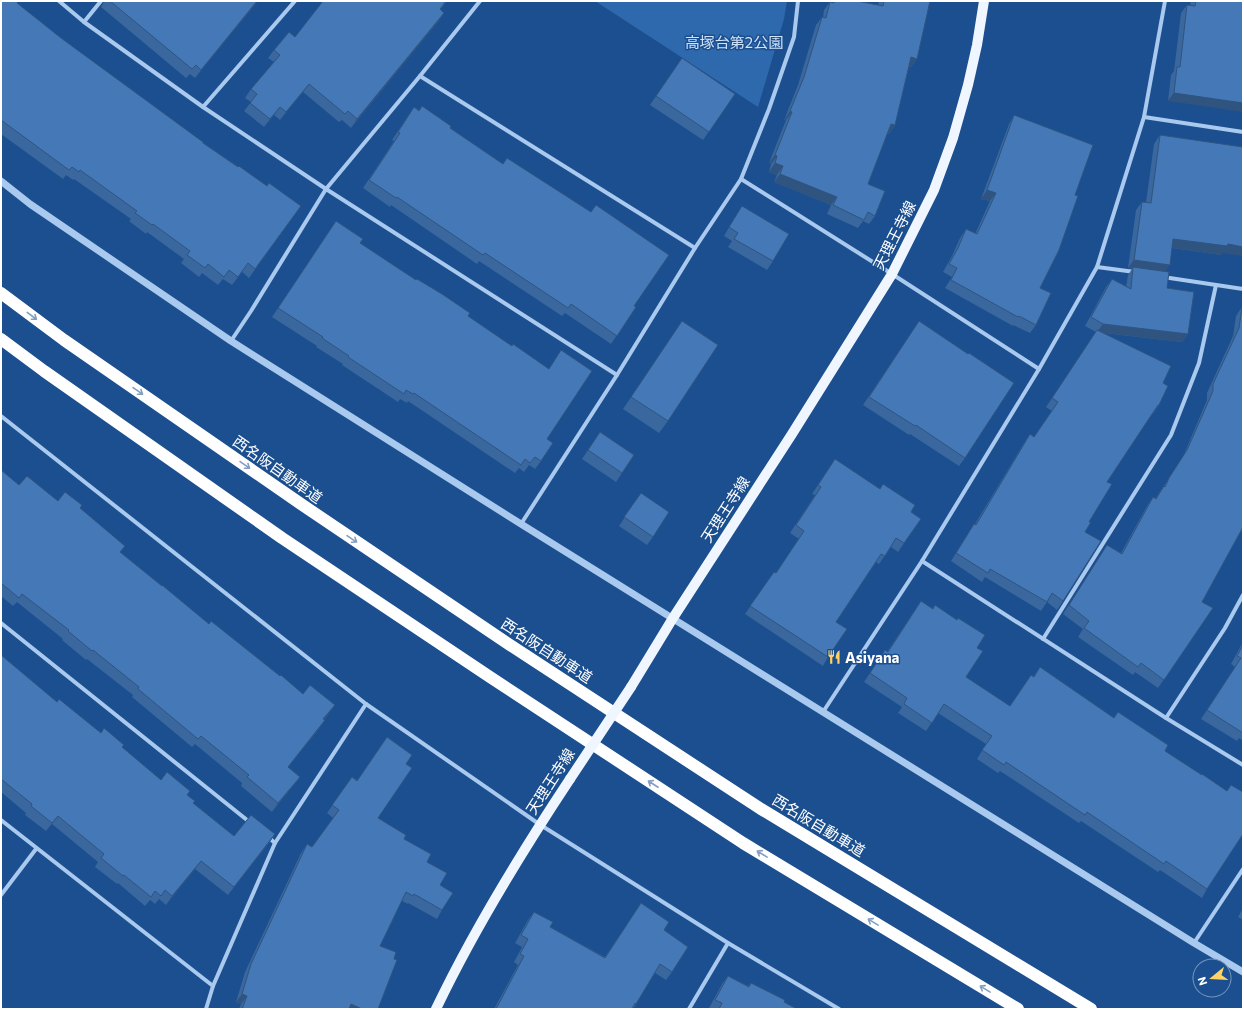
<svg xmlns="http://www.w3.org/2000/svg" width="1244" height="1010" font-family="Commissioner,'Noto Sans JP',sans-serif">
	<rect width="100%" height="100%" fill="#1b4f8f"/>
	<polygon fill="#2e69ad" points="595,1 787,1 784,19 758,107"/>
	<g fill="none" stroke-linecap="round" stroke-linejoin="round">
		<g stroke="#a9c9ee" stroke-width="4">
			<polyline points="59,1 84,22 203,107 326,189 617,375"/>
			<polyline points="84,22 101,1"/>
			<polyline points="420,76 695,248"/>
			<polyline points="203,107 295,1"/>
			<polyline points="1144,117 1243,132"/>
			<polyline points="741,179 892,274 1039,369"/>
			<polyline points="1097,267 1135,272"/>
			<polyline points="1163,277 1243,289"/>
			<polyline points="231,341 251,311 326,189 420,76 480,1"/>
			<polyline points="1,416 366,704 539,824 728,943 839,1009"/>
			<polyline points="521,524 617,375 695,248 741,179 769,109 794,37 798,1"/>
			<polyline points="922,561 1166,718 1243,765"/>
			<polyline points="1,623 252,824"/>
			<polyline points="1043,639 1171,435 1199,363 1216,285"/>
			<polyline points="823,712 922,561 1039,369 1097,267 1144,117 1165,1"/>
			<polyline points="1166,718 1225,628 1243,595"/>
			<polyline points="1,820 213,986"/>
			<polyline points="268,837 275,843"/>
			<polyline points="1,895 36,849"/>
			<polyline points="1194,943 1243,869"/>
			<polyline points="206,1009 213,986 275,843 366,704"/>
			<polyline points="689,1009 728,943"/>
		</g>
		<polyline stroke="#a9c9ee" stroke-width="7" points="1,181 30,204 231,341 521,524 1194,943 1243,972"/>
		<g stroke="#f0f6ff" stroke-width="10">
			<polyline points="631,687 673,618 792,434 892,274 934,190 953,138 968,85 977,45 984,1"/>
			<path d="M 436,1009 C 474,929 521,853 570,779"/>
		</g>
		<g stroke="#fff" stroke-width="12">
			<polyline points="1,293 64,340 301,504 510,645 761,809 1091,1009"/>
			<polyline points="1,339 44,371 282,538 490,677 743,843 1018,1009"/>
		</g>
		<polyline stroke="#f0f6ff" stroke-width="10" points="570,779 631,687"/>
	</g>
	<g fill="#3a679d">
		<polygon points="1,1 17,3 61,38 203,143 267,186 301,206 249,278 242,272 232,285 223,279 218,285 202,273 199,277 181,263 184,259 147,232 146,234 129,221 131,219 74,179 73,180 66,175 63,179 1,134"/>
		<polygon points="104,1 258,1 195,78 190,74 186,78 101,7 104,2"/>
		<polygon points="323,1 447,1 440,10 444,13 438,22 351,128 342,120 339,122 303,92 280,120 274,115 264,127 244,111 251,102 245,98 251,89 274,62 268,58 274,50 295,37"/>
		<polygon points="832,1 857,1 878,5 879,1 930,1 917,59 911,67 909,67 895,125 889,134 887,133 868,184 875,216 869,224 863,221 858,228 827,214 831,205 774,182 777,175 769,172 771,164 769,163 786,120 784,120 798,85 816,25 822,17 823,17 824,10 830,2 831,2"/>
		<polygon points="1191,1 1243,1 1168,101 1171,75 1174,71 1181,13 1187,5 1190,5"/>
		<polygon points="682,58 735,94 703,140 650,105"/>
		<polygon points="414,107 450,128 636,307 611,344 565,313 562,316 479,261 477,264 391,205 390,207 363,188 394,141 392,140"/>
		<polygon points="1014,115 1040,288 1036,325 1030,333 1013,325 1013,326 945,288 952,277 943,272 952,256 960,238 966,229 975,234 990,201 981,199 1009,124"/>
		<polygon points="1160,135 1222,253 1221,255 1172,248 1165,271 1167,288 1188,334 1182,342 1104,333 1163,383 1159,405 1153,414 1152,413 1107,482 1085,532 1063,601 1057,610 1047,602 1041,611 985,577 982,582 951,561 969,532 974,524 975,524 1024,443 1030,434 1034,437 1052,411 1046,407 1096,332 1085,326 1106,287 1112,279 1126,287 1128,275 1132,269 1128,268 1136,210 1142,202 1146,202 1154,144"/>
		<polygon points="742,206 773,261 767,270 728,247 732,241 724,236 736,215"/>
		<polygon points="330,230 360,243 468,316 547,439 541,461 535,469 529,465 524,472 519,468 515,473 408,401 407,403 400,399 398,402 342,365 343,364 316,347 317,346 272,317"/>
		<polygon points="1242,307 1243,307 1243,533 1241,531 1202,602 1213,608 1158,688 1135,672 1133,675 1078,637 1083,629 1063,614 1107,545 1121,553 1147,506 1153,497 1155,499 1182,459 1207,400 1207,393 1233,336 1236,316"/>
		<polygon points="682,321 668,421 659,433 623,409"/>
		<polygon points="919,321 968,354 965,458 959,466 910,434 909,435 863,405"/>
		<polygon points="600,432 634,455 616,482 582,459"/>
		<polygon points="835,459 921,519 898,552 891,547 879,564 876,562 836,622 828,657 823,666 745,614 774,572 776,573 799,539 790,533 815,495 812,494"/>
		<polygon points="1,470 19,485 58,501 80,508 120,552 209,624 280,676 329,714 324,720 325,720 319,729 288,767 300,777 294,785 272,812 241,786 242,783 195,744 192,747 132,697 133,695 87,659 86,660 62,640 63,639 17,602 13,606 1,596"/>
		<polygon points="641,493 653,537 647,545 619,526"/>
		<polygon points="921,601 932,609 935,605 977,648 966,677 1010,706 1033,677 1040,667 1114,718 1165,751 1207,889 1202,898 1160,870 1158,872 1081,821 1079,823 1000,771 998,773 977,759 986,744 938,713 926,731 898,713 902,707 864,682 885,650 887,652"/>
		<polygon points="1243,642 1243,741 1239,738 1237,741 1201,719 1235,667 1231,664"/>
		<polygon points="1,655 57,702 122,747 161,780 188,795 193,803 234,836 275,834 269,843 228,895 195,869 166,905 159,899 155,904 150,900 145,906 118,883 117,884 95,867 98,862 52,824 46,831 25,815 26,813 1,792"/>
		<polygon points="406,764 378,818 404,839 427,862 440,885 442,910 437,919 408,903 408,904 402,901 380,946 394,959 378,1009 239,1009 241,1004 236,1002 245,972 301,853 307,844 312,847 333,818 327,813 352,777 357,780"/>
		<polygon points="641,903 664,930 672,972 666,980 655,973 633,1009 494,1009 518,965 514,962 522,947 515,943 528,920 534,912 550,927 605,957"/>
		<polygon points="1243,908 1243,920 1238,917"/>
		<polygon points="728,976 748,986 751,983 784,1002 797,1009 711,1009 709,1008 722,984"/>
	</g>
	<g fill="#305480">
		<polygon points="257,1 258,1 195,78 201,70"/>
		<polygon points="444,13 438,22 351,128 357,119"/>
		<polygon points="911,57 917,59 911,67 905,66"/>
		<polygon points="309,84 303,92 280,120 286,112"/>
		<polygon points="1174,93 1243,103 1243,112 1168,101"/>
		<polygon points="280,107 274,115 264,127 270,119"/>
		<polygon points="790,111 792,112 786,120 784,120"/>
		<polygon points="891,124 895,125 889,134 885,132"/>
		<polygon points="775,155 777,156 771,164 769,163"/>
		<polygon points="775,163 783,166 777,175 769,172"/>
		<polygon points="780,174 837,197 831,205 774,182"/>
		<polygon points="987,190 996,193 990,201 981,199"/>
		<polygon points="1173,239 1243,247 1243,256 1222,253 1221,255 1167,247"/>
		<polygon points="1134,260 1170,265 1164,274 1133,267 1132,269 1128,268"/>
		<polygon points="1103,324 1188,334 1182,342 1097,332"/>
		<polygon points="335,705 329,714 317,728 323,719"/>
		<polygon points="325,720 319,729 282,775 288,767"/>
		<polygon points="300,777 294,785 272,812 278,803"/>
		<polygon points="58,816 52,824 46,831 52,823"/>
		<polygon points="275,834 269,843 228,895 234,887"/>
		<polygon points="201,861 195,869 166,905 172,896"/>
		<polygon points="242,994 247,996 241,1004 236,1002"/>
		<polygon points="351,1004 362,1009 348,1009"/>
	</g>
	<g fill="#4478b7" stroke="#305480">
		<polygon points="1,1 17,1 18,2 17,3 61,38 203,142 203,143 238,167 239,166 267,186 269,183 301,206 255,269 248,263 238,277 229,270 224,277 208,264 205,268 187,255 190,251 153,224 152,225 135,213 137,211 80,170 79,172 72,167 69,170 1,120"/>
		<polygon points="110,1 257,1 201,70 196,65 192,69"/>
		<polygon points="323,1 446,1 440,9 444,13 357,119 348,111 345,114 309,84 286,112 280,107 270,119 250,103 257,94 251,89 280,55 274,50 289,32 295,37"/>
		<polygon points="834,1 857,1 883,6 884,1 930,1 917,59 911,57 895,125 891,124 868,184 885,191 875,216 868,212 864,220 833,205 837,197 780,174 783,166 775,163 777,156 775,155 792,112 790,111 804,77 822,17 826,18 830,2 834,3"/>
		<polygon points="1196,1 1243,1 1243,103 1174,93 1177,67 1180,67 1187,5 1195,6"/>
		<polygon points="682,58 735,94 709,132 656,96"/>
		<polygon points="422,106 451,126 450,128 503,164 507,158 591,212 596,205 669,255 634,306 636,307 617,336 571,304 568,308 485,253 483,255 397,197 396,198 369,180 400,133 398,132 414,107 419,111"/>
		<polygon points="1014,115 1093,145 1075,195 1078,196 1059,250 1040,288 1051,293 1036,325 1019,316 1018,317 951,280 957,268 949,264 958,248 966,229 977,234 996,193 987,190"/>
		<polygon points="1160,135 1243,147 1243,247 1228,244 1227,246 1173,239 1170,265 1134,260 1142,202 1151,203"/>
		<polygon points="742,206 789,234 773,261 734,239 738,233 729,227"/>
		<polygon points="336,221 363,239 360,243 416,280 417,279 442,294 470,313 468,316 512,346 513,344 549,369 561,350 592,371 547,439 553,443 541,461 535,457 530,463 525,459 521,465 414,393 413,394 406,390 404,394 348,357 349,356 322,338 323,337 278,308"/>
		<polygon points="1133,267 1169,272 1167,288 1194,292 1188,334 1103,324 1091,317 1112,279 1131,289"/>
		<polygon points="1242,307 1243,307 1243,527 1202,602 1213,608 1164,680 1141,663 1138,667 1084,628 1089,621 1069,605 1107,545 1122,554 1153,497 1156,499 1164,486 1165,487 1169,478 1187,450 1213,391 1213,384 1239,328"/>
		<polygon points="682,321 718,345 668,421 631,397"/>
		<polygon points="919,321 968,354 969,353 1014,383 965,458 916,425 915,426 869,397"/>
		<polygon points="1097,330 1171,366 1163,383 1168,386 1159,405 1158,405 1107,482 1112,484 1089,522 1091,522 1085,532 1101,541 1063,601 1052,593 1047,602 990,569 988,573 956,553 974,524 976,525 1030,434 1034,437 1058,402 1052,398"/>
		<polygon points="600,432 634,455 622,473 588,450"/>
		<polygon points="835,459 880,489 883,484 915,505 911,512 921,519 904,543 896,538 885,556 881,554 836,622 847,629 828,657 750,606 774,572 776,573 804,531 796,525 821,487 818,485"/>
		<polygon points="1,470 19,485 27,476 58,501 65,492 82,505 80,508 125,546 120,552 162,586 162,585 209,624 211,621 280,676 281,675 303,694 310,685 335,705 323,719 325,720 288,767 300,777 278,803 247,777 249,775 201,736 198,739 138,689 139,687 93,650 92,651 68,631 69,630 22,594 19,598 1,583"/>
		<polygon points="641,493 669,512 653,537 624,517"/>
		<polygon points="921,601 933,609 935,605 957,620 958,618 985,635 977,648 983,651 966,677 1010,706 1031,675 1034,677 1040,667 1114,718 1118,712 1168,745 1165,751 1202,775 1202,774 1227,791 1231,785 1243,792 1243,834 1207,889 1166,861 1164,864 1087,812 1085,815 1006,762 1004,765 982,750 992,736 944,704 932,723 904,704 907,698 870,673 885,650 888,652"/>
		<polygon points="1243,645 1243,733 1207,710 1241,658 1237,656"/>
		<polygon points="1,655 57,702 59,699 101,733 104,728 124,745 122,747 161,780 167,772 190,791 187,795 195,801 193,803 234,836 251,815 275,834 234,887 201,861 172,896 165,890 161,896 155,891 151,897 124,875 123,876 101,858 104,854 58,816 52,823 31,806 32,804 1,779"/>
		<polygon points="387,737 412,755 406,764 412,768 378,818 406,835 404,839 431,854 427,862 447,873 440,885 453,893 442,910 414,894 413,896 406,892 380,946 396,952 394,959 397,960 378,1009 362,1009 351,1004 349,1009 242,1009 247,996 242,994 251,964 307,844 312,847 339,810 332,805 352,777 357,781"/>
		<polygon points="641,903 669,922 664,930 688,947 672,972 660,964 636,1004 635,1003 632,1009 496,1009 524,956 520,954 528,939 521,935 534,912 553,922 550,927 605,958"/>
		<polygon points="728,976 749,987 751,983 785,1000 784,1002 797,1009 719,1009 722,1003 715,1000"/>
	</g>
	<defs><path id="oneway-shaft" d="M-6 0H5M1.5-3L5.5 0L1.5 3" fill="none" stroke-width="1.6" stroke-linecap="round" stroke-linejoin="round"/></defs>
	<g stroke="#829ec1">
		<use href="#oneway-shaft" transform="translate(32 316) rotate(37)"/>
		<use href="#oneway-shaft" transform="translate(138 391) rotate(35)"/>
		<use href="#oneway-shaft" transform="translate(245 465) rotate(35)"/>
		<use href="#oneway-shaft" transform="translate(352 539) rotate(34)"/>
		<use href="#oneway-shaft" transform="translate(653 784) rotate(-147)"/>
		<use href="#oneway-shaft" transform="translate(762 854) rotate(-149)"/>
		<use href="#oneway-shaft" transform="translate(873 922) rotate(-149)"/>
		<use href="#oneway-shaft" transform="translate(985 989) rotate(-149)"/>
	</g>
	<defs>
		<symbol id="restaurant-bare" viewBox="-9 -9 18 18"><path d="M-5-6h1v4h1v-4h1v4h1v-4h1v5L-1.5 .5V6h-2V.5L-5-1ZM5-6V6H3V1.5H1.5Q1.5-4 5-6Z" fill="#ffd166" stroke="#1b4f8f" stroke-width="2.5" paint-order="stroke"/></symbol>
	</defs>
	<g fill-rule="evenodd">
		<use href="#restaurant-bare" x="824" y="647" width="20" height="20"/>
	</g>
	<g text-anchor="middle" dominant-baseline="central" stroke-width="3" stroke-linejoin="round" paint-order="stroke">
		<g font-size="15" fill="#cfe3fa" stroke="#1b4f8f">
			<text x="734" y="42">高塚台第2公園</text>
		</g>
		<g font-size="15" fill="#fff" stroke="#1b4f8f">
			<text transform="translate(894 235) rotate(-63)">天理王寺線</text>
			<text transform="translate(278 469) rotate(35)">西名阪自動車道</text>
			<text transform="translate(725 509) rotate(-57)">天理王寺線</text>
			<text transform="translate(547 650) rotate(33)">西名阪自動車道</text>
			<text transform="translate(550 781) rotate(-57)">天理王寺線</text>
			<text transform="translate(819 825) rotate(31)">西名阪自動車道</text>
		</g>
		<g font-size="15" font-weight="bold" fill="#fff" stroke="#1b4f8f" text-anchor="start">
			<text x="845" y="657">Asiyana</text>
		</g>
	</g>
	<rect width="1244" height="1010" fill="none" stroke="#ffffff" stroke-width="4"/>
	<g transform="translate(1212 978) rotate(252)"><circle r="19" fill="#1b4f8f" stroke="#7695bc"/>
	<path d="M0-3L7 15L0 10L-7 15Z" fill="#ffd166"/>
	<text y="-6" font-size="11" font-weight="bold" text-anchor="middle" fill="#ffffff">N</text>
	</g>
</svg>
